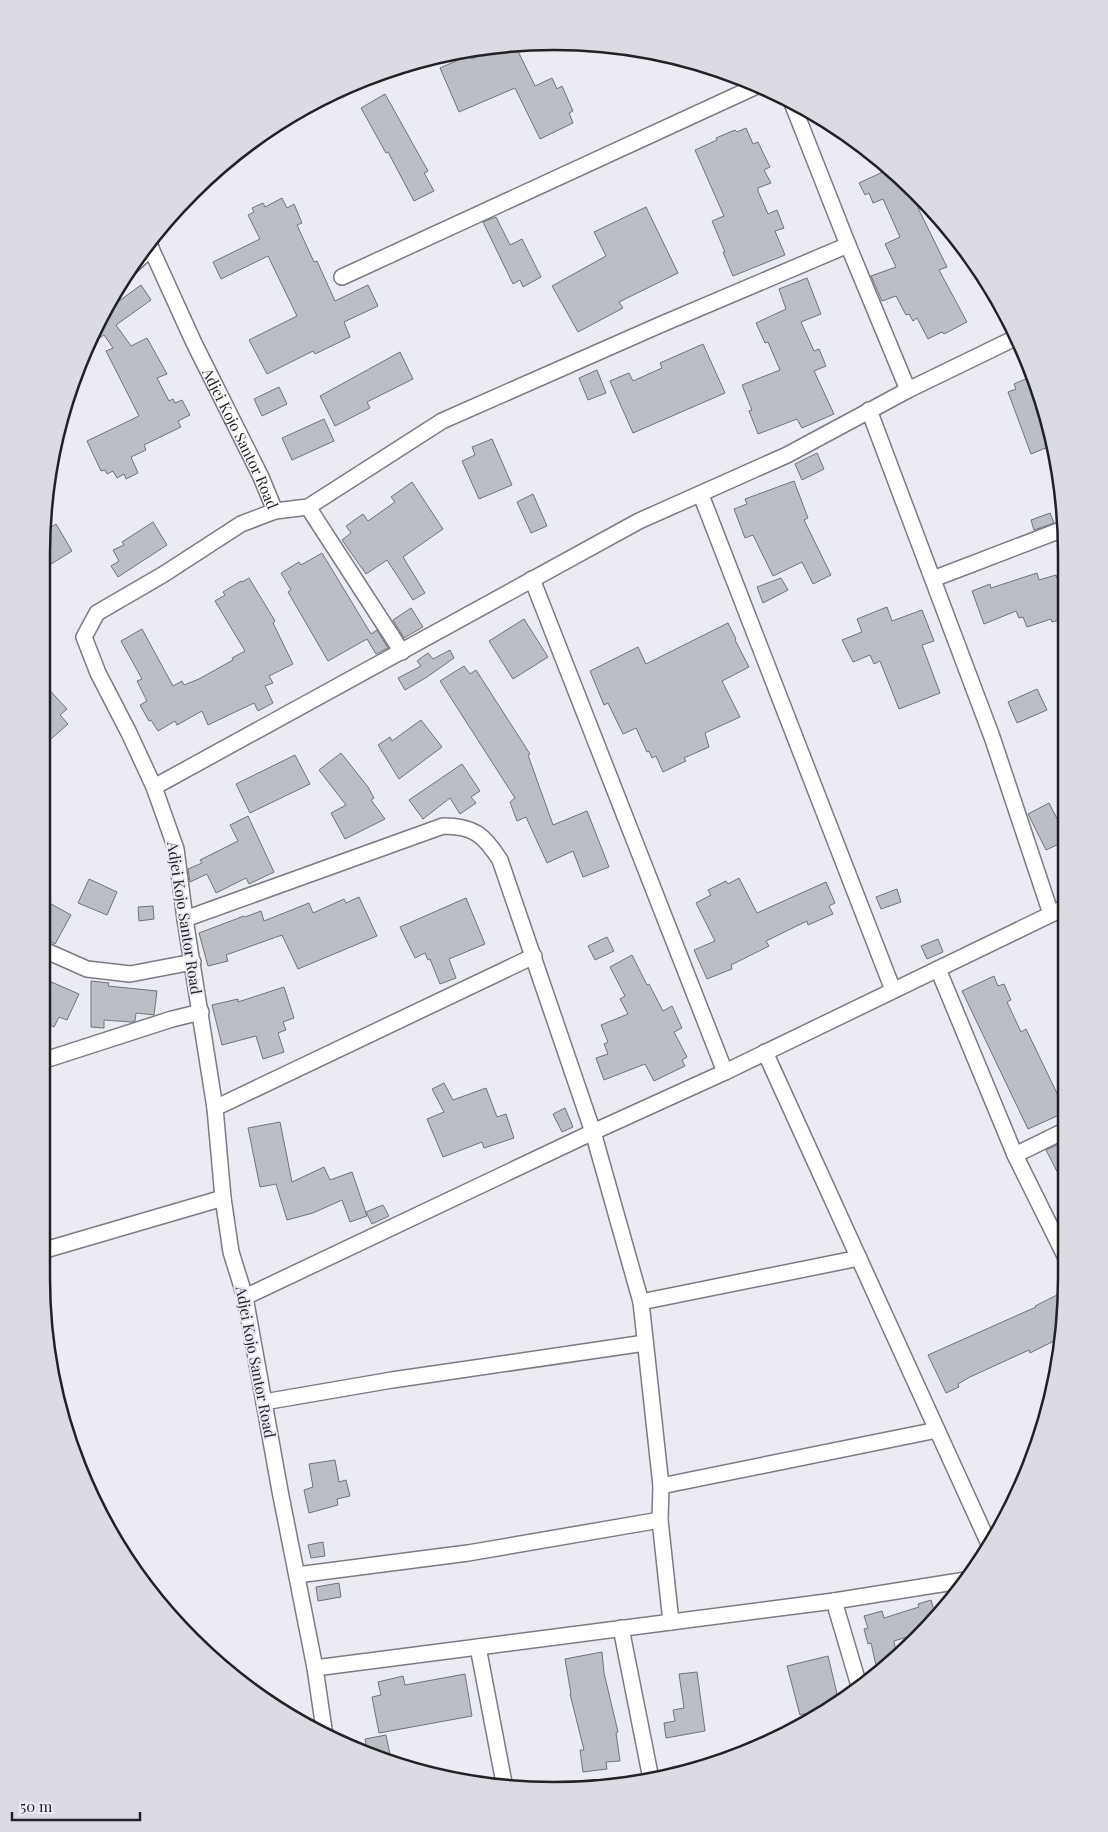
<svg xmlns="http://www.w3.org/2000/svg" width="1108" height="1832" font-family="'Playfair Display',serif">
	<rect width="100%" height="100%" fill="#eaebf3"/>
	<g fill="#bcbec5" stroke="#72737a">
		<polygon points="515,45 535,86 552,78 557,89 562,86 573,111 569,113 573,123 540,139 515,88 459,112 440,68 470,55 472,59 498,47"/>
		<polygon points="385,94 428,171 424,173 434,191 414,201 388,152 386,153 361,108"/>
		<polygon points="746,128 753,144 758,142 770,167 764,170 771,183 758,188 758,191 768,214 777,210 784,228 775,231 785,255 733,276 723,252 725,252 712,221 724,216 695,150 717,140 716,138 735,130 737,132"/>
		<polygon points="887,170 926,204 918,208 947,267 939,270 967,322 944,334 942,332 928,339 917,318 913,321 909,314 906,315 896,296 882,301 871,276 896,267 885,244 900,237 883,199 873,203 869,193 865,195 859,183"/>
		<polygon points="282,198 287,208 294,204 302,223 297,225 314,262 317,261 335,301 368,285 378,306 344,322 350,337 315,354 313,351 267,374 249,340 297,316 268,256 221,279 213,262 260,239 248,215 254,212 252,208 263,203 265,207"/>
		<polygon points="646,207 678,273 619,302 623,308 578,332 552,286 606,256 594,232"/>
		<polygon points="496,217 510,245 522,239 541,277 523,287 520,280 513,284 483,222"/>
		<polygon points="807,278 821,314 801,322 814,351 819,349 826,366 814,371 834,414 802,428 797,419 758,434 749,411 752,410 742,385 780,370 768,342 765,343 756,323 786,309 779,289"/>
		<polygon points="141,285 151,300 116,325 131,346 147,338 167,374 157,378 169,401 173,399 175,403 182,400 190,415 178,421 181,427 144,445 146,450 131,457 138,473 126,479 124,474 117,478 113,471 107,474 105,470 101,471 87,441 139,416 106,351 113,348 104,335 91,344 108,309"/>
		<polygon points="703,344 725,393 633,433 610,381 629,373 633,381 662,368 660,363"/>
		<polygon points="400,352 413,379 367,402 370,408 335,426 320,396"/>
		<polygon points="597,370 606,393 588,400 579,378"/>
		<polygon points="1030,377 1049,421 1046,422 1053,445 1031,454 1008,392 1016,389 1014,384"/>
		<polygon points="279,387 287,404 262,416 254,399"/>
		<polygon points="324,419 334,441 292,460 282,438"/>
		<polygon points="492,439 512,485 479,499 462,461 475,455 472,447"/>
		<polygon points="817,453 824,469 802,480 795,464"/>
		<polygon points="794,481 808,518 804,520 831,575 813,584 802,562 773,576 753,535 745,538 734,509 747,504 745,499"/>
		<polygon points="412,482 443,529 403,557 425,593 413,600 387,560 366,574 342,540 351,533 346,526 363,514 368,521 395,502 391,497"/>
		<polygon points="533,494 547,526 531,533 517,502"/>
		<polygon points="1050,513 1054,523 1034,530 1031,520"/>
		<polygon points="153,522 167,545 118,577 111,566 119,561 113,550 124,545 122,542"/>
		<polygon points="56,524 72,551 43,569 42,533"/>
		<polygon points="322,553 371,634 377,630 388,648 376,654 367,639 328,661 288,592 291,590 281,573 299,562 301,565"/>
		<polygon points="1037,573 1039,580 1056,575 1066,604 1066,618 1052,622 1051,619 1027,627 1023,617 1019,618 1016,611 984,624 972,591 990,584 991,588"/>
		<polygon points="249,578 275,621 273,623 293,664 269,676 273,683 265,686 273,703 258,711 254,703 208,725 202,711 177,725 175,721 158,731 151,720 149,721 140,705 147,701 137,681 142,679 121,641 142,629 173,686 182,681 184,685 199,679 233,660 232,658 245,651 215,601 225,595 223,592 241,581 242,582"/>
		<polygon points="781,578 788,590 763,603 757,587"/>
		<polygon points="887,607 892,621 922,610 934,641 922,645 940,693 899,709 880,661 874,664 870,655 853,662 842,640 862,632 857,619"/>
		<polygon points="411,608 423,627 404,638 393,620"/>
		<polygon points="524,619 548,657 513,679 489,641"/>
		<polygon points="728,623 736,639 735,640 749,667 722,681 740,717 705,733 709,747 684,758 686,761 663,772 656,756 652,758 649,751 647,752 636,728 623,734 608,703 604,705 590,671 638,647 646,664"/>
		<polygon points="450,650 454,658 427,677 405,690 398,678 421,666 417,661 428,653 433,659"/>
		<polygon points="464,666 470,674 476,670 530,754 528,755 553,825 587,811 609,867 583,877 573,851 547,863 526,817 517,821 510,802 515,798 440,681"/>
		<polygon points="43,683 67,709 60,715 68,724 43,746"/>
		<polygon points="1037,689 1047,710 1017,723 1008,702"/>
		<polygon points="421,720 442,747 399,779 378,745 390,737 392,741"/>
		<polygon points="341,753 368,787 374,798 371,800 385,819 345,839 331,813 346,805 319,770"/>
		<polygon points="295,755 310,784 250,813 236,784"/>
		<polygon points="462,764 480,791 471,797 476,803 460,814 450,798 423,819 409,800"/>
		<polygon points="1049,803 1066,836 1059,840 1061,843 1046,850 1028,814"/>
		<polygon points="248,816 274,872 249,884 246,878 216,893 207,874 190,882 188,869 202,863 200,860 238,841 230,825"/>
		<polygon points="739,878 757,913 826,882 835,903 829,906 833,914 808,925 807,921 766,941 769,946 731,965 732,969 707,979 694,950 715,941 696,903 711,895 708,890 726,881 728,884"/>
		<polygon points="89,879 117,892 107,915 78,903"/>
		<polygon points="897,889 901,902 881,909 876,897"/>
		<polygon points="359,897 377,936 298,969 282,935 226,955 228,961 208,966 199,933 244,916 245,917 261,911 264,921 309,903 313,913 344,899 346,903"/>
		<polygon points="466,898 485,944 449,959 456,978 440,984 430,959 428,960 425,953 415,958 400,927"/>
		<polygon points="44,900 71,915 55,944 44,938"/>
		<polygon points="153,906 154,919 139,921 138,907"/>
		<polygon points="607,937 614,951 595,960 588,946"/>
		<polygon points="938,939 943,952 927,959 921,946"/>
		<polygon points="632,955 647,985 649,984 663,1011 672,1006 682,1028 674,1032 687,1057 682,1060 685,1066 654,1081 645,1064 604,1080 596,1058 608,1054 604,1044 608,1042 601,1025 628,1014 620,999 625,996 610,967"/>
		<polygon points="994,976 998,986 1004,984 1011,1000 1007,1002 1021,1032 1026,1029 1066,1112 1028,1129 962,991"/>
		<polygon points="49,981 79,994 67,1020 59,1017 54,1027 44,1022 44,992"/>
		<polygon points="91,981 109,983 108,986 157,991 154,1015 136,1013 135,1021 131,1022 104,1020 104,1028 91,1027"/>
		<polygon points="284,987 294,1018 283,1022 286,1030 278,1033 284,1052 263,1059 256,1036 222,1045 212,1005 238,999 238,1002"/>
		<polygon points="444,1083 453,1100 486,1088 497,1117 506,1114 514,1138 484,1148 482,1142 443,1157 427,1119 444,1112 432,1089"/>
		<polygon points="565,1108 573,1127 562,1132 553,1114"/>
		<polygon points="280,1122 292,1182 324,1167 330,1180 352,1172 367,1216 350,1222 342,1200 313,1213 287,1220 276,1184 260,1187 248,1128"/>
		<polygon points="1066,1141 1066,1189 1046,1150"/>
		<polygon points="383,1205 389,1216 372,1224 366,1212"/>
		<polygon points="1057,1295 1066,1312 1060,1338 1030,1353 1029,1350 970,1377 958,1384 959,1387 946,1393 928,1355 1036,1307 1035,1306"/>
		<polygon points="335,1460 339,1482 346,1480 350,1496 337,1499 338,1505 309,1513 304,1490 313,1487 309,1464"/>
		<polygon points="323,1542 325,1556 311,1558 308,1545"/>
		<polygon points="339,1583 341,1597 318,1601 316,1587"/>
		<polygon points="931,1600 936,1617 924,1632 894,1641 897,1657 878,1674 871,1643 868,1644 864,1629 868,1628 864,1616 882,1611 884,1618 919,1607 918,1604"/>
		<polygon points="602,1652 604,1673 618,1732 616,1733 620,1761 606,1762 607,1769 583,1772 580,1750 584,1750 570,1694 571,1694 565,1659"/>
		<polygon points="828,1656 839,1702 828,1708 800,1715 787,1666"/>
		<polygon points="697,1672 705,1731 666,1738 664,1723 675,1721 673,1710 684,1708 679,1674"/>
		<polygon points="465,1674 472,1716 379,1733 372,1697 381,1695 378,1682 403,1676 405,1685"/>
		<polygon points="386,1735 392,1764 368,1755 365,1739"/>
	</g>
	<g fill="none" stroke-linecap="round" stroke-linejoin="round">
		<defs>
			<g id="minor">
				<polyline points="792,103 848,245 908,390 1015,338"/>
				<path id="s1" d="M 149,244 L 194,343 L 261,477 L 275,511"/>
				<polyline points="128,269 151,248"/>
				<polyline points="342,277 759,85"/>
				<polyline points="869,410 992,737 1051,914"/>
				<polyline points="701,495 893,990"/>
				<polyline points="308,507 402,652"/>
				<polyline points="532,579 725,1072"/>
				<polyline points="933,579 1066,528"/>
				<polyline points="154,787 639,521 787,455 908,390"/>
				<path d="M 185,919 L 443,826 C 474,826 484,835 500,860 L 593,1132 L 641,1302 L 661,1486 L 660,1520 L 671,1622"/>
				<polyline points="44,950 87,969 130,974 193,962"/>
				<polyline points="938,969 1015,1155 1066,1258"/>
				<polyline points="765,1052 989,1544"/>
				<polyline points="45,1060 172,1019 201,1012"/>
				<polyline points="215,1108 534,956"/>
				<polyline points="1015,1155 1066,1130"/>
				<polyline points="45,1250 223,1198"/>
				<polyline points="245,1297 593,1132 725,1072 1066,907"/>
				<polyline points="641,1302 859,1258"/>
				<polyline points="264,1402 392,1380 645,1343"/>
				<polyline points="661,1486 937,1430"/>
				<polyline points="297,1575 468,1553 660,1520"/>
				<polyline points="621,1628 651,1779"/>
				<polyline points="478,1647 505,1788"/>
				<polyline points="315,1668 834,1601"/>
				<polyline points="860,1689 834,1601 966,1580"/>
				<polyline points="325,1736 315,1668 280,1491 245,1297 231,1252 223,1198 215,1108 185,919 176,849 154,787 129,733 98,673 84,637 97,613 164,574 241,524 275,511 308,507 442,421 662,324 848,245"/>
			</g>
		</defs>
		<use href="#minor" stroke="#7b7c83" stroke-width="18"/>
		<use href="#minor" stroke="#fff" stroke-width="15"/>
	</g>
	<g text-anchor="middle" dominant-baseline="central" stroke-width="4" stroke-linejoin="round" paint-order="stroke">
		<g font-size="15" fill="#222225" stroke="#eaebf3">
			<text stroke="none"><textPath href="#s1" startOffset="215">Adjei Kojo Santor Road</textPath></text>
			<text transform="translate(185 918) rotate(81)">Adjei Kojo Santor Road</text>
			<text transform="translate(256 1362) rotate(79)">Adjei Kojo Santor Road</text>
		</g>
	</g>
	<path d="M0 0H1108V1832H0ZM554 50H554A504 504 0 0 1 1058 554V1278A504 504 0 0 1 554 1782H554A504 504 0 0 1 50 1278V554A504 504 0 0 1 554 50Z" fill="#dadbe3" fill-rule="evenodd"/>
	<path fill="none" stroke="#222225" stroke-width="2.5" d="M554 50H554A504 504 0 0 1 1058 554V1278A504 504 0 0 1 554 1782H554A504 504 0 0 1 50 1278V554A504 504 0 0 1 554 50Z"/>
	<path d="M12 1812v8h128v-8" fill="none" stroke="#222225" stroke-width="2.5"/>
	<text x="20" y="1812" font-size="15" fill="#222225" stroke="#eaebf3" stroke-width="4" paint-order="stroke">50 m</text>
</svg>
